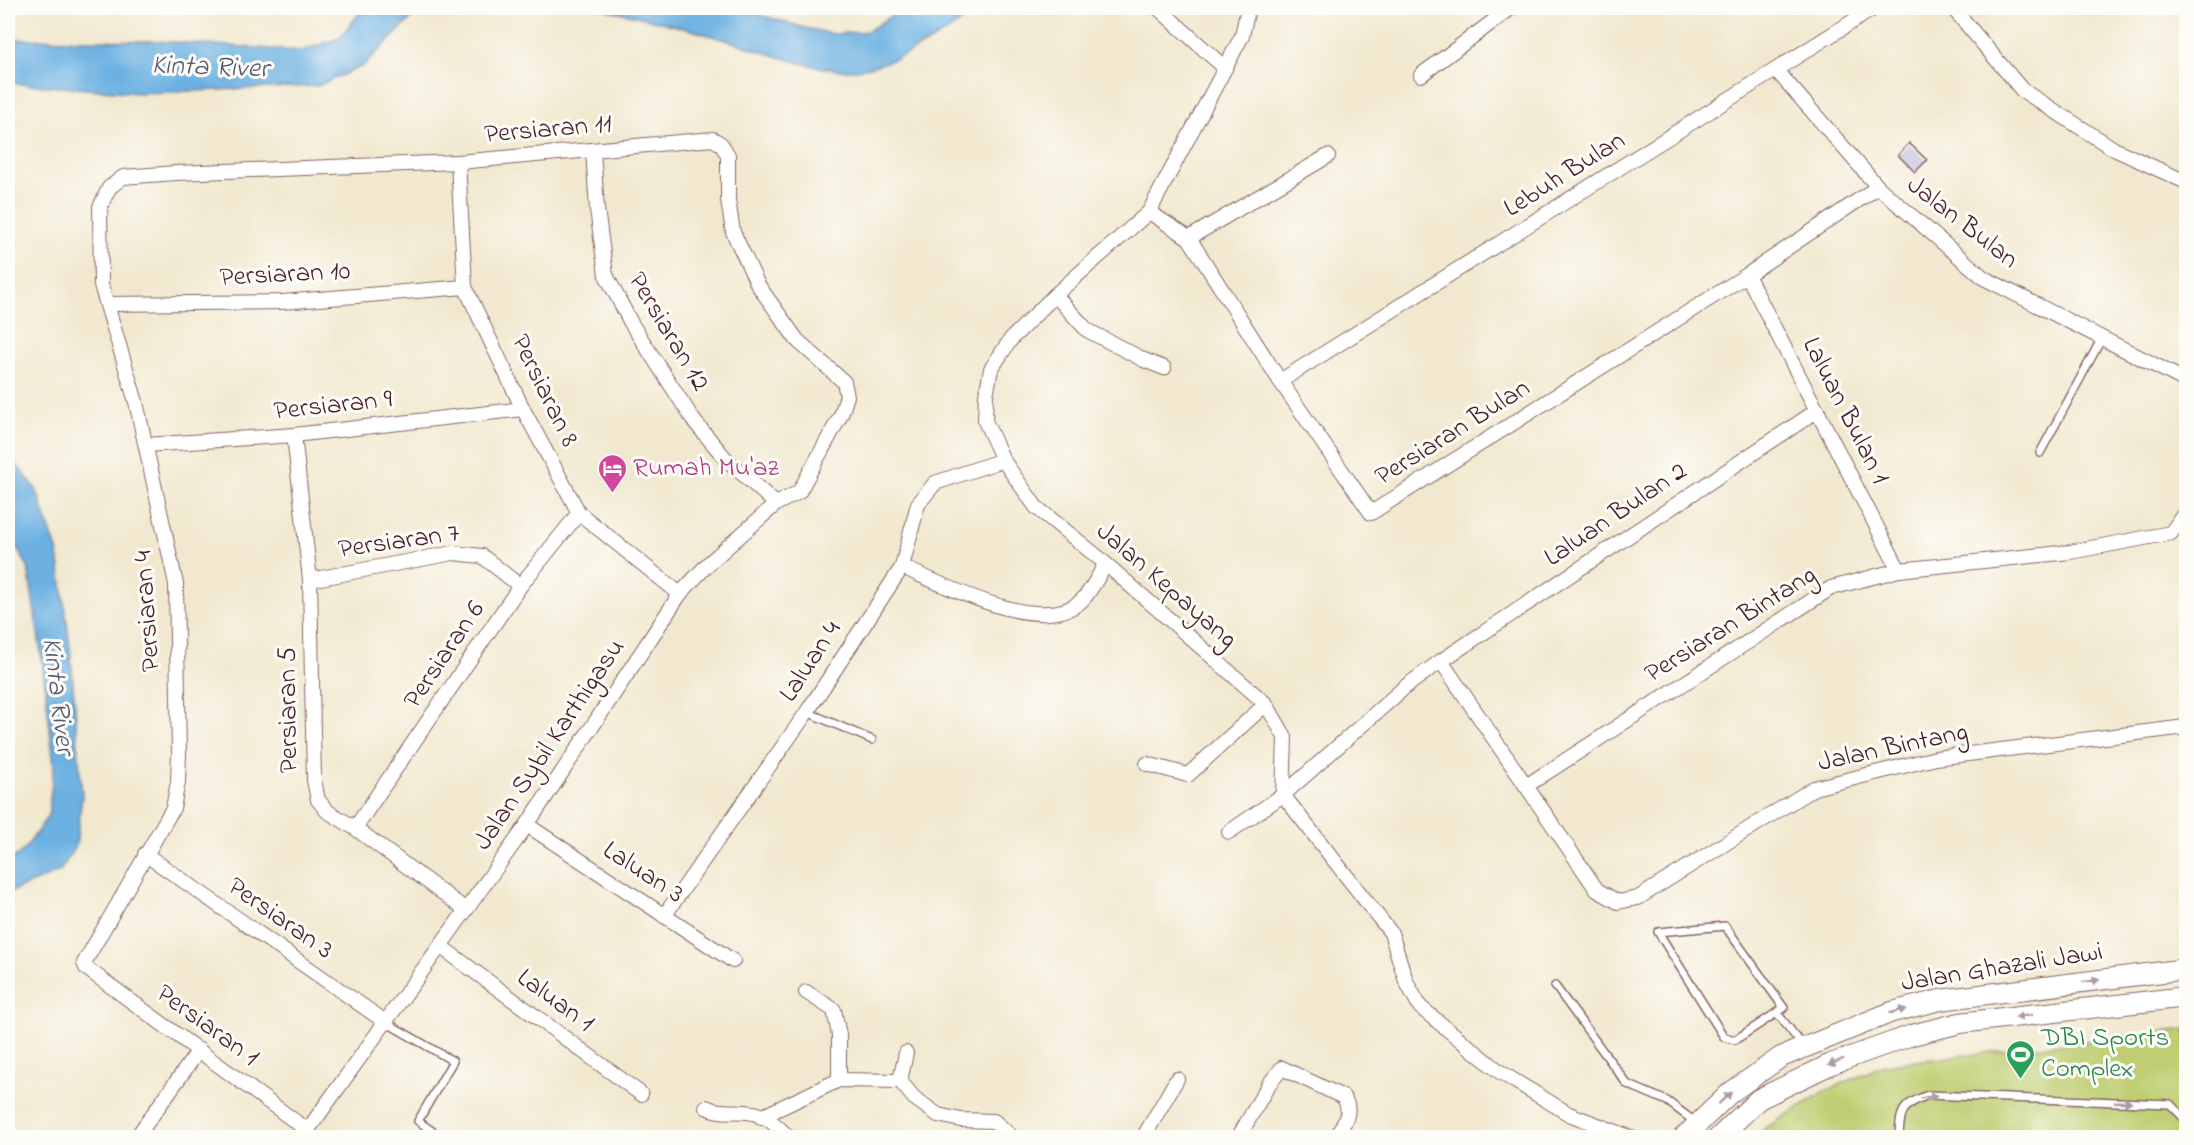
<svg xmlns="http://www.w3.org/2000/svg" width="2194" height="1145" font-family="'Indie Flower',sans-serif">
	<rect width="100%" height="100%" fill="#fdfcf7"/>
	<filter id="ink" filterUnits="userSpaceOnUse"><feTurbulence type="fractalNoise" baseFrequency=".0167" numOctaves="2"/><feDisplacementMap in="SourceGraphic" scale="12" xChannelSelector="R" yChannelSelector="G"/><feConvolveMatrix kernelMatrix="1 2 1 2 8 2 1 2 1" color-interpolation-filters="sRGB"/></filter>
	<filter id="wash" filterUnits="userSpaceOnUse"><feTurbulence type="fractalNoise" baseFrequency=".008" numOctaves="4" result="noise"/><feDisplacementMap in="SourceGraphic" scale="24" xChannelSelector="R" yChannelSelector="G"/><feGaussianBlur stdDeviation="1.35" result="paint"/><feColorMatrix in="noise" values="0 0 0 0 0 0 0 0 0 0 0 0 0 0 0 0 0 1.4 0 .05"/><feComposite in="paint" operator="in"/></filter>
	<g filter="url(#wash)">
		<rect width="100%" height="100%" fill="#f1e8cf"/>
		<polygon fill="#bece71" stroke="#84764e" stroke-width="1.5" points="2186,1029 2186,1137 1757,1138 1764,1129 1824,1092 1884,1065"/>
		<g fill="#6cb1e2" stroke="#5b6886" stroke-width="1.5">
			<polygon points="364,8 422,8 363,66 317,86 140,93 8,83 8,39 158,41 302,51 339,38"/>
			<path d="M 600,8 L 737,8 L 805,28 L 834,34 L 868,31 L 903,8 L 978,8 C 947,35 882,74 839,70 C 800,66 766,52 729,41 C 687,28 643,17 600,8 Z"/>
			<polygon points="8,454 36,489 58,553 70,647 82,796 76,846 60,871 8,893 8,862 25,849 48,816 54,766 43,666 28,567 8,532"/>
		</g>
		<g id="blocks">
			<polygon fill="#aba3d4" points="1909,143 1927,160 1915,172 1898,155"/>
		</g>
	</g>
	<g filter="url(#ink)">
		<use href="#blocks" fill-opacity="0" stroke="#846564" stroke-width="1.5"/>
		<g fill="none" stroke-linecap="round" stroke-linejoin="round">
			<defs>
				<g id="lane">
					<polyline points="2040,453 2102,338"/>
					<polyline points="807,712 872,740"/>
					<polygon points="1725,926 1784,1008 1735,1040 1724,1037 1658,932"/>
					<polyline points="1555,986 1627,1084 1667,1101 1695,1122"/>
					<polyline points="1777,1013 1803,1046"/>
					<polyline points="387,1023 453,1061 418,1121 442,1138"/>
					<path d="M 1899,1138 C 1900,1110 1902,1105 1928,1095 L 2170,1104 L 2186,1120"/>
				</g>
				<g id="street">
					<polyline points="1158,8 1225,68"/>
					<polyline points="1248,8 1242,36 1149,212 1055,295 1011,339 991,369 986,395 985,421 1003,460 1036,507 1099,558 1266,704 1285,737 1283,795 1391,933 1406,981 1420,1007 1500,1072 1569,1114 1632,1138"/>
					<polyline points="1953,8 2022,90 2114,149 2186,182"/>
					<polyline points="1777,71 1878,187 1984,278 2186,381"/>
					<polyline points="1421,75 1511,8"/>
					<polyline points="593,150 597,209 606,275 631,323 694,421 725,458 776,504"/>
					<polyline points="458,162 465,287 523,409 579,513 680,594"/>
					<polyline points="1149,212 1189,238 1280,381 1371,513 1747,275 1878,187"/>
					<polyline points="1189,238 1328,156"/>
					<polyline points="1747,275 1899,570"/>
					<polyline points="1055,295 1087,330 1144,360 1164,368"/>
					<polyline points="108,304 282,302 465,287"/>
					<polyline points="1280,381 1874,8"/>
					<polyline points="294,435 310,580 314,780 318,800 327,811 355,828 466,910"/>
					<polyline points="146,445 294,435 523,409"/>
					<path d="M 902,567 C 942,584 1040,636 1080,602 C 1090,594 1098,576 1105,565"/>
					<polyline points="310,580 453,553 482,556 520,586"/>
					<polyline points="1441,661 1597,890 1618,902 1638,898 1814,788 1936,758 2186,727"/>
					<polyline points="1147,764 1188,775 1266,704"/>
					<polyline points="1526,786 1831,588 1899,570 2070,552 2171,533 2186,511"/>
					<polyline points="527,825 733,961"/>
					<polyline points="355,828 520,586 579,513"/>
					<polyline points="1229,832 1283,795 1405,687 1441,661 1818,410"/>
					<polyline points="145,854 387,1023"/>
					<polyline points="664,916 807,712 902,567 918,504 935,483 1003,460"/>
					<polyline points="440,946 641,1094"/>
					<polyline points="806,992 834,1010 839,1035 839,1080"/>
					<polyline points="906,1053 900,1081 914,1098 938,1115 961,1120 994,1121 1013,1138"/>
					<path d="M 706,1107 C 722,1115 736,1109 753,1113 C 767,1115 780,1129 789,1138"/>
					<polyline points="761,1117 839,1080 900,1081"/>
					<polyline points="136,1138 199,1050"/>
					<polyline points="302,1138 527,825 680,594 708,564 776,504 799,492 841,415 847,396 844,382 797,340 758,285 733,232 728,200 728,155 721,144 713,139 458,162 176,173 123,177 109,188 100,207 101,285 136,402 176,584 179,753 178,782 173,808 84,963 86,968 307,1130"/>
					<polyline points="1143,1138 1177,1079"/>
					<path d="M 1238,1138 L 1269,1084 L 1282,1068 L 1343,1097 C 1354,1111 1343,1124 1336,1138"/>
				</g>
				<g id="secondary">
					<polyline points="1683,1138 1730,1093 1781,1057 1892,1012 1940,1000 2186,969"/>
					<polyline points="1718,1138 1759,1099 1831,1064 1912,1035 1960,1023 2186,997"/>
				</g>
			</defs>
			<use href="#lane" stroke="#846564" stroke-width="10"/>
			<use href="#street" stroke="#846564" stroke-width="16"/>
			<use href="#secondary" stroke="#846564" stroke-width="22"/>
			<use href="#lane" stroke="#fff" stroke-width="7"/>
			<use href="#street" stroke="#fff" stroke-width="14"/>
			<use href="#secondary" stroke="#fff" stroke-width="20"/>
		</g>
		<defs><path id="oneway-solid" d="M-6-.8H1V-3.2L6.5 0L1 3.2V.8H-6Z" transform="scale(1.5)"/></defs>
		<g fill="#ae9aa0">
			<use href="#oneway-solid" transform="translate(2091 981) rotate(-7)"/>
			<use href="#oneway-solid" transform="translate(1898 1011) rotate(-15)"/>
			<use href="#oneway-solid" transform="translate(2024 1016) rotate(173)"/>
			<use href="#oneway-solid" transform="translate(1836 1062) rotate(157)"/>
			<use href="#oneway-solid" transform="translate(1929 1097) rotate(-9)"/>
			<use href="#oneway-solid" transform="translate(1725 1098) rotate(-42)"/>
			<use href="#oneway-solid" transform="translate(2123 1102) rotate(2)"/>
		</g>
	</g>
	<defs>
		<symbol id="hotel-pin" viewBox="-11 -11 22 30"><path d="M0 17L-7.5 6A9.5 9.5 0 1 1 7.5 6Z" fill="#d1479c" stroke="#fdfcf7"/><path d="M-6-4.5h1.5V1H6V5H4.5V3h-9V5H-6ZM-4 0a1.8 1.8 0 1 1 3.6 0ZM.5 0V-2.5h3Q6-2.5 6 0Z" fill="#fff"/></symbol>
		<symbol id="stadium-pin" viewBox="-11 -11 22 30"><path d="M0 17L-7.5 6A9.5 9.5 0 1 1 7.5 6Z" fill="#2e9e5b" stroke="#fdfcf7"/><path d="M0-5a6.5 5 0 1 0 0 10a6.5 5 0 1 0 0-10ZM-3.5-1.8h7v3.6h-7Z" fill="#fff"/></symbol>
	</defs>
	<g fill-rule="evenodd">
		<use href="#hotel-pin" x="596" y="452" width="33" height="45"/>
		<use href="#stadium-pin" x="2004" y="1038" width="33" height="45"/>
	</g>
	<g text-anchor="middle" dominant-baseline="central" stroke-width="6" stroke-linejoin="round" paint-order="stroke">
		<g font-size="27" fill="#4a1f2b" stroke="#fdfcf7">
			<text transform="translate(548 130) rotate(-5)">Persiaran 11</text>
			<text transform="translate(1565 175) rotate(-32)">Lebuh Bulan</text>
			<text transform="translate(1962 223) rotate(38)">Jalan Bulan</text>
			<text transform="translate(285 275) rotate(-3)">Persiaran 10</text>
			<text transform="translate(668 332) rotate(59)">Persiaran 12</text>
			<text transform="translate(544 391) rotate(64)">Persiaran 8</text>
			<text transform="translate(333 406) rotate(-6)">Persiaran 9</text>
			<text transform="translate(1845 411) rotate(63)">Laluan Bulan 1</text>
			<text transform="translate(1453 433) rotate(-32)">Persiaran Bulan</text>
			<text transform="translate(1616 515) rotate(-34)">Laluan Bulan 2</text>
			<text transform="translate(399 542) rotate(-8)">Persiaran 7</text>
			<text transform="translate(1166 586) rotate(41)">Jalan Kepayang</text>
			<text transform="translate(148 611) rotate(-94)">Persiaran 4</text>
			<text transform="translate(1731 625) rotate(-32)">Persiaran Bintang</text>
			<text transform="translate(445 655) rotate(-56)">Persiaran 6</text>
			<text transform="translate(811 662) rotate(-57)">Laluan 4</text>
			<text transform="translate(289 710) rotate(-91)">Persiaran 5</text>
			<text transform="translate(550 745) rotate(-56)">Jalan Sybil Karthigasu</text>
			<text transform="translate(1893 748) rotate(-12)">Jalan Bintang</text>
			<text transform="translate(643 873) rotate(33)">Laluan 3</text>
			<text transform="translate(280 919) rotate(35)">Persiaran 3</text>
			<text transform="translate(2002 968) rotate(-9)">Jalan Ghazali Jawi</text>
			<text transform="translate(555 1001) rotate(36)">Laluan 1</text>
			<text transform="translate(207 1026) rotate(36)">Persiaran 1</text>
		</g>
		<g font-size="27" fill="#b23c85" stroke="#fdfcf7" text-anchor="start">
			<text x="633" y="468">Rumah Mu'az</text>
		</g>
		<g font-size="27" fill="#27864d" stroke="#fdfcf7" text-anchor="start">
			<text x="2041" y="1038">DBI Sports<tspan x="2041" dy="31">Complex</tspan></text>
		</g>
		<g font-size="28" font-style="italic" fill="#585974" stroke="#fdfcf7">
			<text transform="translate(210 68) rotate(2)">Kinta River</text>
			<text transform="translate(57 696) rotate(83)">Kinta River</text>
		</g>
	</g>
	<rect width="2194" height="1145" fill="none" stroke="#fdfcf7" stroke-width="30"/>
</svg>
